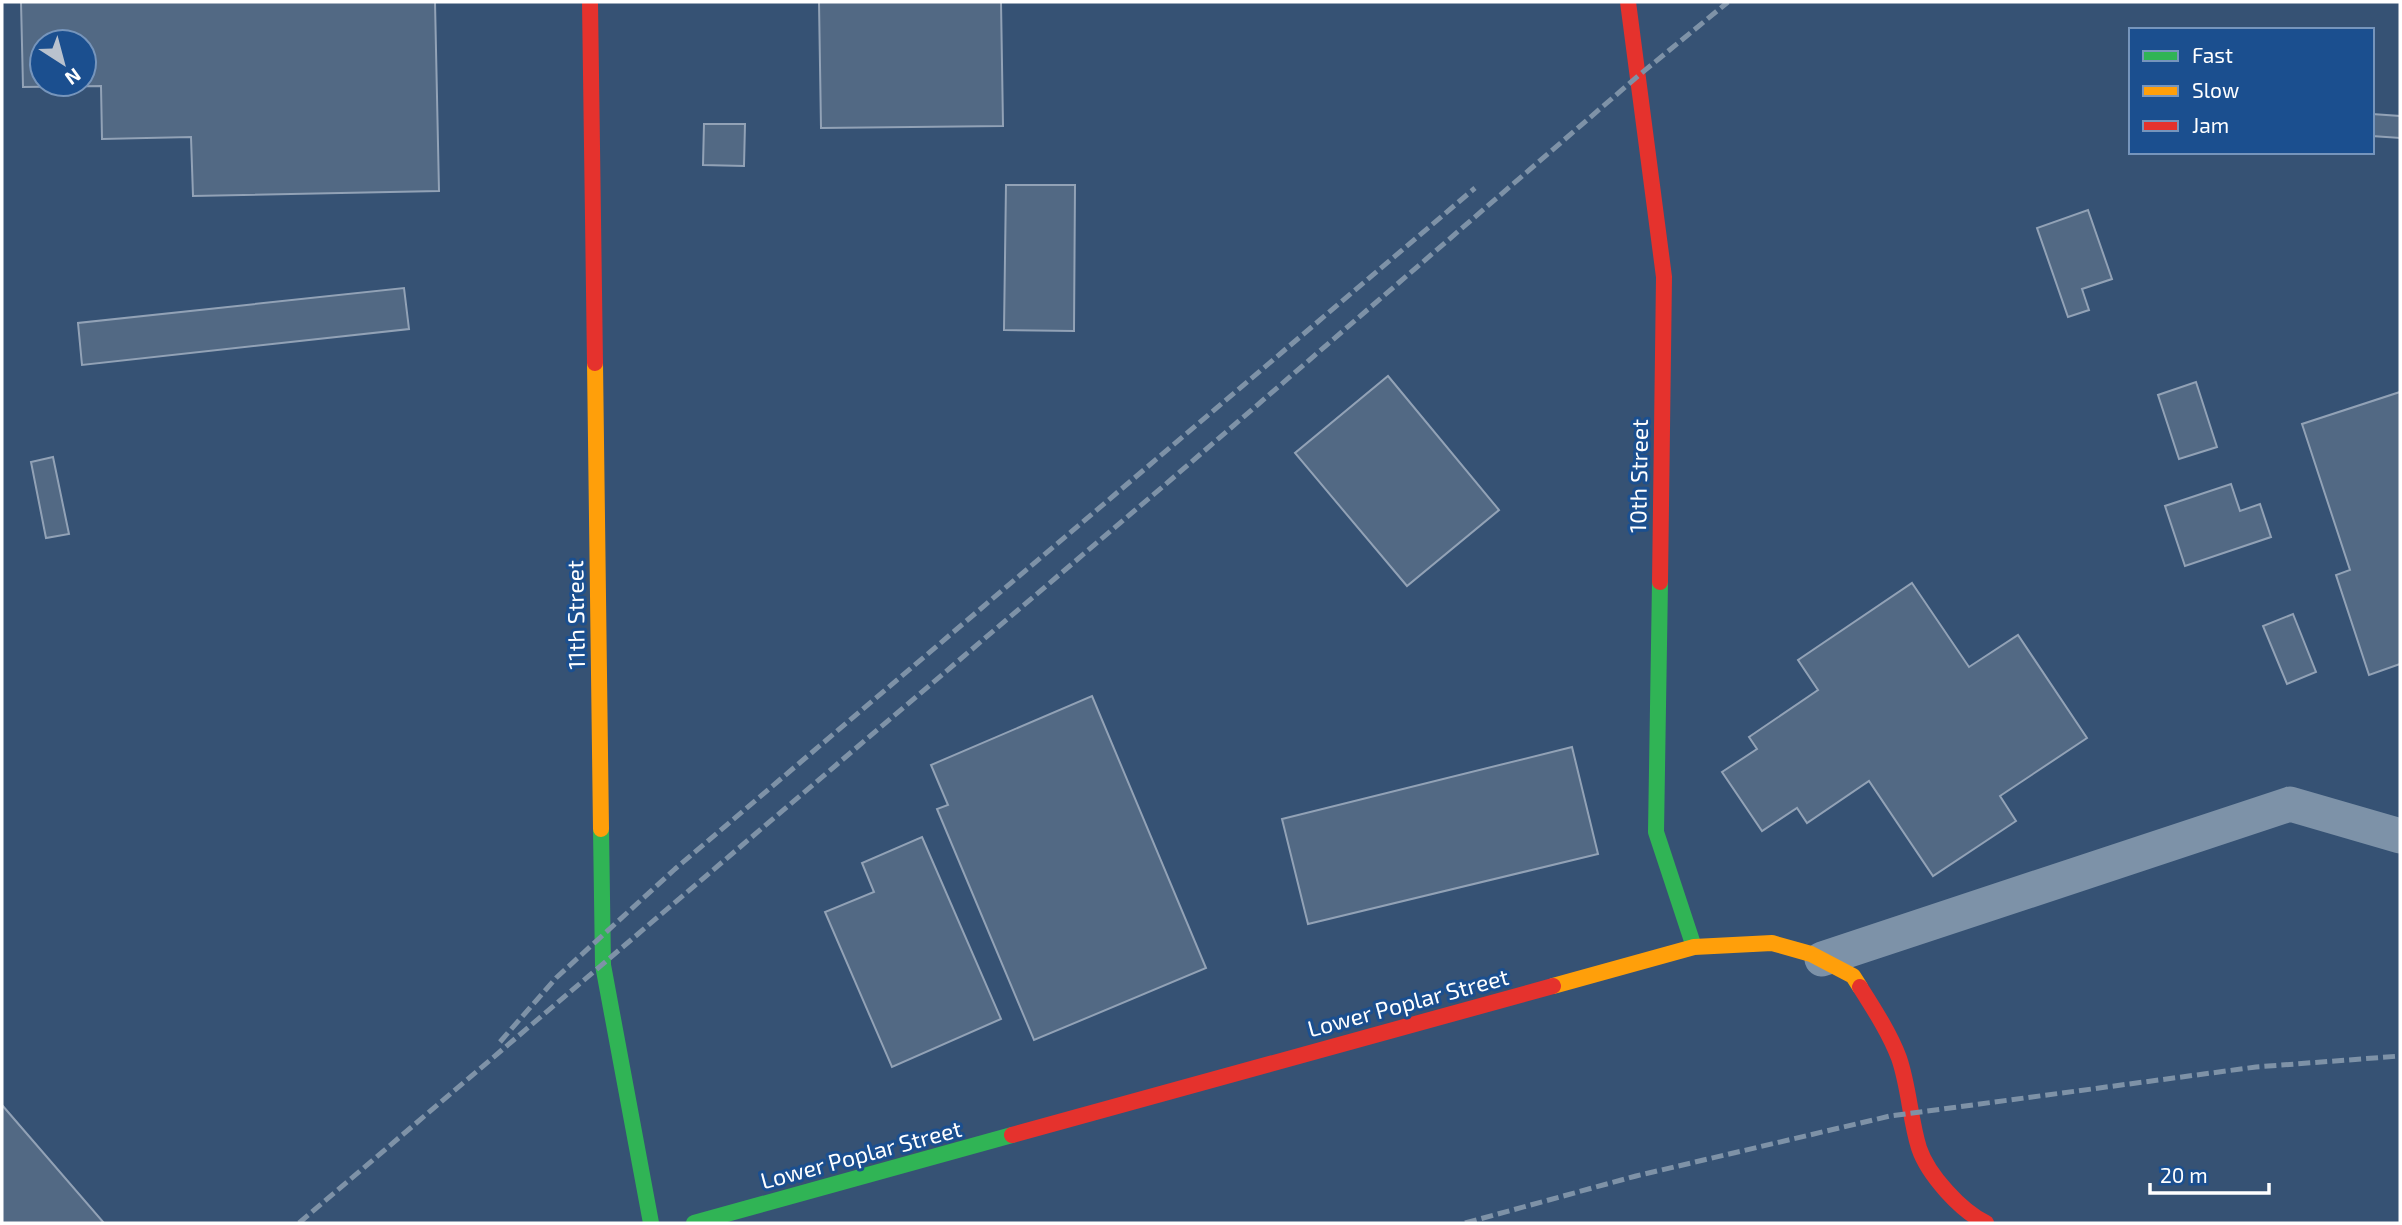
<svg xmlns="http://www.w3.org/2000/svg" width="2402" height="1225" font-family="'Exo 2',sans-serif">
	<rect width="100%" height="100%" fill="#365274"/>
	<g fill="#526984" stroke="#92a2b6" stroke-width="2" fill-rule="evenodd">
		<path d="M 21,2 L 435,2 L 439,191 L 193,196 L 191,137 L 102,139 L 101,86 L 23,87 ZM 42,42 L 84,42 L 84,84 L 42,84 Z"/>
		<polygon points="819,2 1001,2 1003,126 821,128"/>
		<polygon points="2372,114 2400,116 2400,138 2372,136"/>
		<polygon points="704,124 745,124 744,166 703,165"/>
		<polygon points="1006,185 1075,185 1074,331 1004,330"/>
		<polygon points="2088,210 2112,279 2082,289 2089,310 2068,317 2037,228"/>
		<polygon points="404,288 409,329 82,365 78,323"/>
		<polygon points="1388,376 1499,510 1407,586 1295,453"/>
		<polygon points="2196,382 2217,447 2179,459 2158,395"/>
		<polygon points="2400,392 2400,664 2369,675 2336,575 2350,570 2302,424"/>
		<polygon points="53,457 69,534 46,538 31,462"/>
		<polygon points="2231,484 2240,511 2260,504 2271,537 2185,566 2165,506"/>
		<polygon points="1912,583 1969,667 2018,635 2087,738 2000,796 2016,821 1933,876 1869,781 1807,823 1797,808 1762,831 1722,772 1757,749 1749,737 1818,690 1798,660"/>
		<polygon points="2293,614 2316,672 2287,684 2263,626"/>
		<polygon points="1092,696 1206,968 1034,1040 937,809 948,805 931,765"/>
		<polygon points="1572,747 1598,854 1308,924 1282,819"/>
		<polygon points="922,837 1001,1019 892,1067 825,912 874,892 862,863"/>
		<polygon points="2,1105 104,1223 2,1223"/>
	</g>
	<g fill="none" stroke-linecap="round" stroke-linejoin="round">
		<polyline stroke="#7d92a8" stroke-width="35" points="1822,959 2290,804 2400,836"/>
		<g stroke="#30b455" stroke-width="16">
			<polyline points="1660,582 1656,832 1694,947"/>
			<polyline points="601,829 603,965 651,1223"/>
			<polyline points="694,1223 1012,1135"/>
		</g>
		<g stroke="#ff9f0a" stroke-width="16">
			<polyline points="595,363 601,829"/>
			<polyline points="1553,986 1694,947 1772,943 1811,954 1853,976 1860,987"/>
		</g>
		<g stroke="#e5322d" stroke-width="16">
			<polyline points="590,2 595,363"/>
			<polyline points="1628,2 1664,277 1660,582"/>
			<path d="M 1860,987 C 1874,1009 1890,1034 1899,1058 C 1909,1087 1910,1119 1919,1148 C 1928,1175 1961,1211 1986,1223"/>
			<polyline points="1012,1135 1553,986"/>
		</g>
		<g stroke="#7e92a7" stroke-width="5" stroke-dasharray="12 5" stroke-linecap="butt">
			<polyline points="500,1042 556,978 675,869 1475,188"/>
			<polyline points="299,1223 1174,477 1638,76 1728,2"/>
			<polyline points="1465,1223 1636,1176 1890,1116 2256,1067 2400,1056"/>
		</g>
	</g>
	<g text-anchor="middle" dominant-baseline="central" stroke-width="6" stroke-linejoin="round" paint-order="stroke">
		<g font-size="23" fill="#fff" stroke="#1b4f8f">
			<text transform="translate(1638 476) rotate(-89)">10th Street</text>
			<text transform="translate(575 615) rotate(-91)">11th Street</text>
			<text transform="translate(1408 1002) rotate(-15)">Lower Poplar Street</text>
			<text transform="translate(861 1154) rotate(-15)">Lower Poplar Street</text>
		</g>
	</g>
	<rect width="2402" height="1225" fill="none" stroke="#ffffff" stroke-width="7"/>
	<rect x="2129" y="28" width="245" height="126" fill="#1b4f8f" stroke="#7695bc" stroke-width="2"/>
	<rect x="2143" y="51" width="35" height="10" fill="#30b455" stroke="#7695bc" stroke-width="2"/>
	<text x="2192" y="63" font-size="21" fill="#ffffff">Fast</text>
	<rect x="2143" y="86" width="35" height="10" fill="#ff9f0a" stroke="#7695bc" stroke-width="2"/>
	<text x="2192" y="98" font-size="21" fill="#ffffff">Slow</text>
	<rect x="2143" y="121" width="35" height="10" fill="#e5322d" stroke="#7695bc" stroke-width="2"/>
	<text x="2192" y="133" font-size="21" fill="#ffffff">Jam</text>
	<g transform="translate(63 63) rotate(144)"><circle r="33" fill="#1b4f8f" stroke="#7695bc" stroke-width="2"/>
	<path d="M0-5L12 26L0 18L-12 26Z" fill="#b9c2ce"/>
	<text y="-10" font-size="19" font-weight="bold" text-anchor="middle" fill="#ffffff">N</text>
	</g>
	<path d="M2150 1183v10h119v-10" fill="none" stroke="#ffffff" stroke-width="3.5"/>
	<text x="2160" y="1183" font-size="21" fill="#ffffff" stroke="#1b4f8f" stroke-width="5" paint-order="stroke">20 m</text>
</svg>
